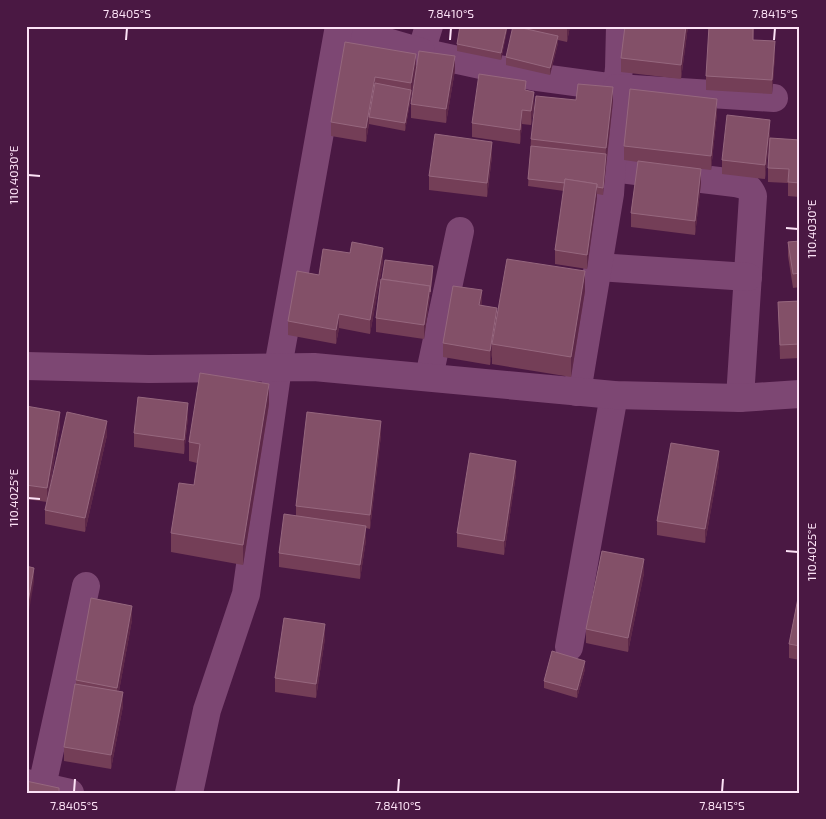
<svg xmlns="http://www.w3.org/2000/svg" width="826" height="819" font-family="'Exo 2',sans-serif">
	<rect width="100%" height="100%" fill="#4a1843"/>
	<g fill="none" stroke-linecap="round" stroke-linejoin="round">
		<g stroke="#7d4773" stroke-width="28">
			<polyline points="429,26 421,52 536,77 617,88 619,68 620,26"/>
			<polyline points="339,28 421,52"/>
			<path d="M 612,168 L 735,183 C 745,185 749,186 753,196 L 740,398"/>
			<polyline points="598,267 748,277"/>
			<polyline points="429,377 460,231"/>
			<polyline points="577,392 610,194 617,88 774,98"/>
			<polyline points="569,647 614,395"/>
			<polyline points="26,783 70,793"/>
			<polyline points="42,786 86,586"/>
			<polyline points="189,793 207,710 246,594 278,367 339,26"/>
		</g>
		<polyline stroke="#7d4773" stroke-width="28" points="26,366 149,369 314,367 614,395 740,398 800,394"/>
	</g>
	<g fill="#743e57">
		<polygon points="507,26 507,30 501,60 457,51 457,44"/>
		<polygon points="517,26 570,26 567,42 558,40 558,43 550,75 506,65 506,57"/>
		<polygon points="688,26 681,79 621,72 621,58"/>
		<polygon points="754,26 753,40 775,55 772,94 706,90 706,76"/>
		<polygon points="345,42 416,68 405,131 369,124 369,123 366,142 331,136 331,122"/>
		<polygon points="455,70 446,123 411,118 411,104"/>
		<polygon points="526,90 534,106 531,125 522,124 520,144 472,137 472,123"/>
		<polygon points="613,101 603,195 597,194 587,269 555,264 555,250 564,191 528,186 531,139"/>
		<polygon points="717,113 711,170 675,166 701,183 695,235 631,227 631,213 638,162 624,160 624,146"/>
		<polygon points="770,134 770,138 800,140 800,197 788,196 788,183 768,182 768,168 769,141 765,179 722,174 722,160"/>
		<polygon points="492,156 487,197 429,190 429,176"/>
		<polygon points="800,241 800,287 793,288 788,256 788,242"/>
		<polygon points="383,262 370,334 339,328 336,344 288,335 288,321 319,275"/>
		<polygon points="433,274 424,339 376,332 376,318"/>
		<polygon points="585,291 571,377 492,364 492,352 490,365 443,357 443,343 482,305 497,315"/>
		<polygon points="800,301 800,358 780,359 778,302"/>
		<polygon points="269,404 243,565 171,552 171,533 194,485 197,463 189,461 189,442"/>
		<polygon points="26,406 60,426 49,492 107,435 85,532 45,524 45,510 47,502 26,499"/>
		<polygon points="188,417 184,454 134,447 134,433"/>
		<polygon points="381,435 370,529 366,528 366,540 360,579 279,567 279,553 296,516 296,506"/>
		<polygon points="719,465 705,543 657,535 657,521"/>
		<polygon points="516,474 504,555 457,547 457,533"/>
		<polygon points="644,573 628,652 586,643 586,629"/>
		<polygon points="800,588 800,660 789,658 789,644"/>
		<polygon points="132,620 119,691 123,706 111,769 64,761 64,747 76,684 76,680"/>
		<polygon points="325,638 316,698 275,692 275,678"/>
		<polygon points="585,669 577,698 544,688 544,681"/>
	</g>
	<g fill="#5d2848">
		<polygon points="507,26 507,30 501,60 501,53"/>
		<polygon points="567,26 570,26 567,42"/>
		<polygon points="686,26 688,26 681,79 681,65"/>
		<polygon points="558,36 558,43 550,75 550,68"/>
		<polygon points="775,41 775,55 772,94 772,80"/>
		<polygon points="416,54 416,68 411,97 411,83"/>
		<polygon points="455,56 455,70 446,123 446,109"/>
		<polygon points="375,77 375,91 369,117 369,123 366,142 366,128"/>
		<polygon points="613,87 613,101 603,195 606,148"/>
		<polygon points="411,90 411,97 405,131 405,123"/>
		<polygon points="534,92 534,106 531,125 531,111"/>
		<polygon points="717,99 717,113 711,170 711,156"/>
		<polygon points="522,110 522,124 520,144 520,130"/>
		<polygon points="770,120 770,134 765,179 765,165"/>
		<polygon points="492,142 492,156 487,197 487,183"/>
		<polygon points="701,169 701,183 695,235 695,221"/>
		<polygon points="597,184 597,198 587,269 587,255"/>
		<polygon points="383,248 383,262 370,334 370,320"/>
		<polygon points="433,266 433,274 424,339 424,325"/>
		<polygon points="585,271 585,291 571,377 571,357"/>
		<polygon points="482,290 482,304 479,319 479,305"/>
		<polygon points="497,308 497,322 492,344 492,352 490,365 490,351"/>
		<polygon points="339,314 339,328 336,344 336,330"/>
		<polygon points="269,384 269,404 243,565 243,545"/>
		<polygon points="188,403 188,417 184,454 184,440"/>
		<polygon points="60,412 60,426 47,502 47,488"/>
		<polygon points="107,421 107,435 85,532 85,518"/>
		<polygon points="381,421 381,435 370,529 370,515"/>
		<polygon points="719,451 719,465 705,543 705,529"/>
		<polygon points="516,461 516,474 504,555 504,541"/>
		<polygon points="366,526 366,540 360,579 360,565"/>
		<polygon points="644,559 644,573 628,652 628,638"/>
		<polygon points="34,568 34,582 26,628 26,614"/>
		<polygon points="132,606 132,620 117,702 117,688"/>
		<polygon points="325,624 325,638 316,698 316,684"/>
		<polygon points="585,661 585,669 577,698 577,690"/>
		<polygon points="123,692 123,706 111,769 111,755"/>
	</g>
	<g fill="#835068" stroke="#96677e">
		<polygon points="460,26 507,26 501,53 457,44"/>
		<polygon points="513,26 558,36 550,68 506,57"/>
		<polygon points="625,26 686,26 681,65 621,58"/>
		<polygon points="709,26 753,26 753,40 775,41 772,80 706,76"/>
		<polygon points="345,42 416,54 411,83 375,77 366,128 331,122"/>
		<polygon points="419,51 455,56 446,109 411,104"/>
		<polygon points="479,74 526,81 525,90 534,92 531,111 522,110 520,130 472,123"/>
		<polygon points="375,83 411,90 405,123 369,117"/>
		<polygon points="578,84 613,87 606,148 531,139 536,96 576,100"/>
		<polygon points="630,89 717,99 711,156 624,146"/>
		<polygon points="727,115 770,120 765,165 722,160"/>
		<polygon points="435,134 492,142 487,183 429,176"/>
		<polygon points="770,138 800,140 800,183 788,182 789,169 768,168"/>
		<polygon points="531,146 606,154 603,188 597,187 597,184 565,179 565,183 528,179"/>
		<polygon points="638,161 701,169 695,221 631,213"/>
		<polygon points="565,179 597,184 587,255 555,250"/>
		<polygon points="800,241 800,273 793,274 788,242"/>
		<polygon points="352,242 383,248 370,320 339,314 336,330 288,321 297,271 319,275 323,249 350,253"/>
		<polygon points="507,259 585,271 571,357 492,344"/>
		<polygon points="385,260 433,266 430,292 430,286 382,279"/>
		<polygon points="381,279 430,286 424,325 376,318"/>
		<polygon points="453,286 482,290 479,305 497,308 490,351 443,343"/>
		<polygon points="800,301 800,344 780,345 778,302"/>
		<polygon points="200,373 269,384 243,545 171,533 179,483 194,485 200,444 189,442"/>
		<polygon points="138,397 188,403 184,440 134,433"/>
		<polygon points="26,406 60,412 47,488 26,485"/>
		<polygon points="67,412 107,421 85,518 45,510"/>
		<polygon points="307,412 381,421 370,515 296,506"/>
		<polygon points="671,443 719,451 705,529 657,521"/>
		<polygon points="470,453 516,461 504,541 457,533"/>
		<polygon points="284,514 366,526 360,565 279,553"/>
		<polygon points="602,551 644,559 628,638 586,629"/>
		<polygon points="26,566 34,568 26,614"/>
		<polygon points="800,588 800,646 789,644"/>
		<polygon points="91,598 132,606 117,688 76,680"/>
		<polygon points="284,618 325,624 316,684 275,678"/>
		<polygon points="552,651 585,661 577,690 544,681"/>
		<polygon points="75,684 123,692 111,755 64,747"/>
		<polygon points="26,781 59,788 59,793 26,793"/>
	</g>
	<path fill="none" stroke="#fce2f6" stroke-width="2" d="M 126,40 L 127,28M 450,40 L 451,28M 774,40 L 775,28M 28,175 L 40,176M 786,228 L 798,229M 28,498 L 40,499M 786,551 L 798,552M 74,792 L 75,779M 398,792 L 399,779M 722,792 L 723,779"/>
	<rect width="826" height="819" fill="none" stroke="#4a1843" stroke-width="55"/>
	<rect x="28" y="28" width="770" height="764" fill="none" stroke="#fce2f6" stroke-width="2"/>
	<g font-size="12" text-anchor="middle" fill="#fce2f6">
		<text x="127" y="18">7.8405°S</text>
		<text x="451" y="18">7.8410°S</text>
		<text x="775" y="18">7.8415°S</text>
		<text transform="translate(14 175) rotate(-90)" y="4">110.4030°E</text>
		<text transform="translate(812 229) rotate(-90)" y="4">110.4030°E</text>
		<text transform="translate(14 498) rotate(-90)" y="4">110.4025°E</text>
		<text transform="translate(812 552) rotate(-90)" y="4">110.4025°E</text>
		<text x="74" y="810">7.8405°S</text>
		<text x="398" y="810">7.8410°S</text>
		<text x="722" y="810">7.8415°S</text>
	</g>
</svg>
